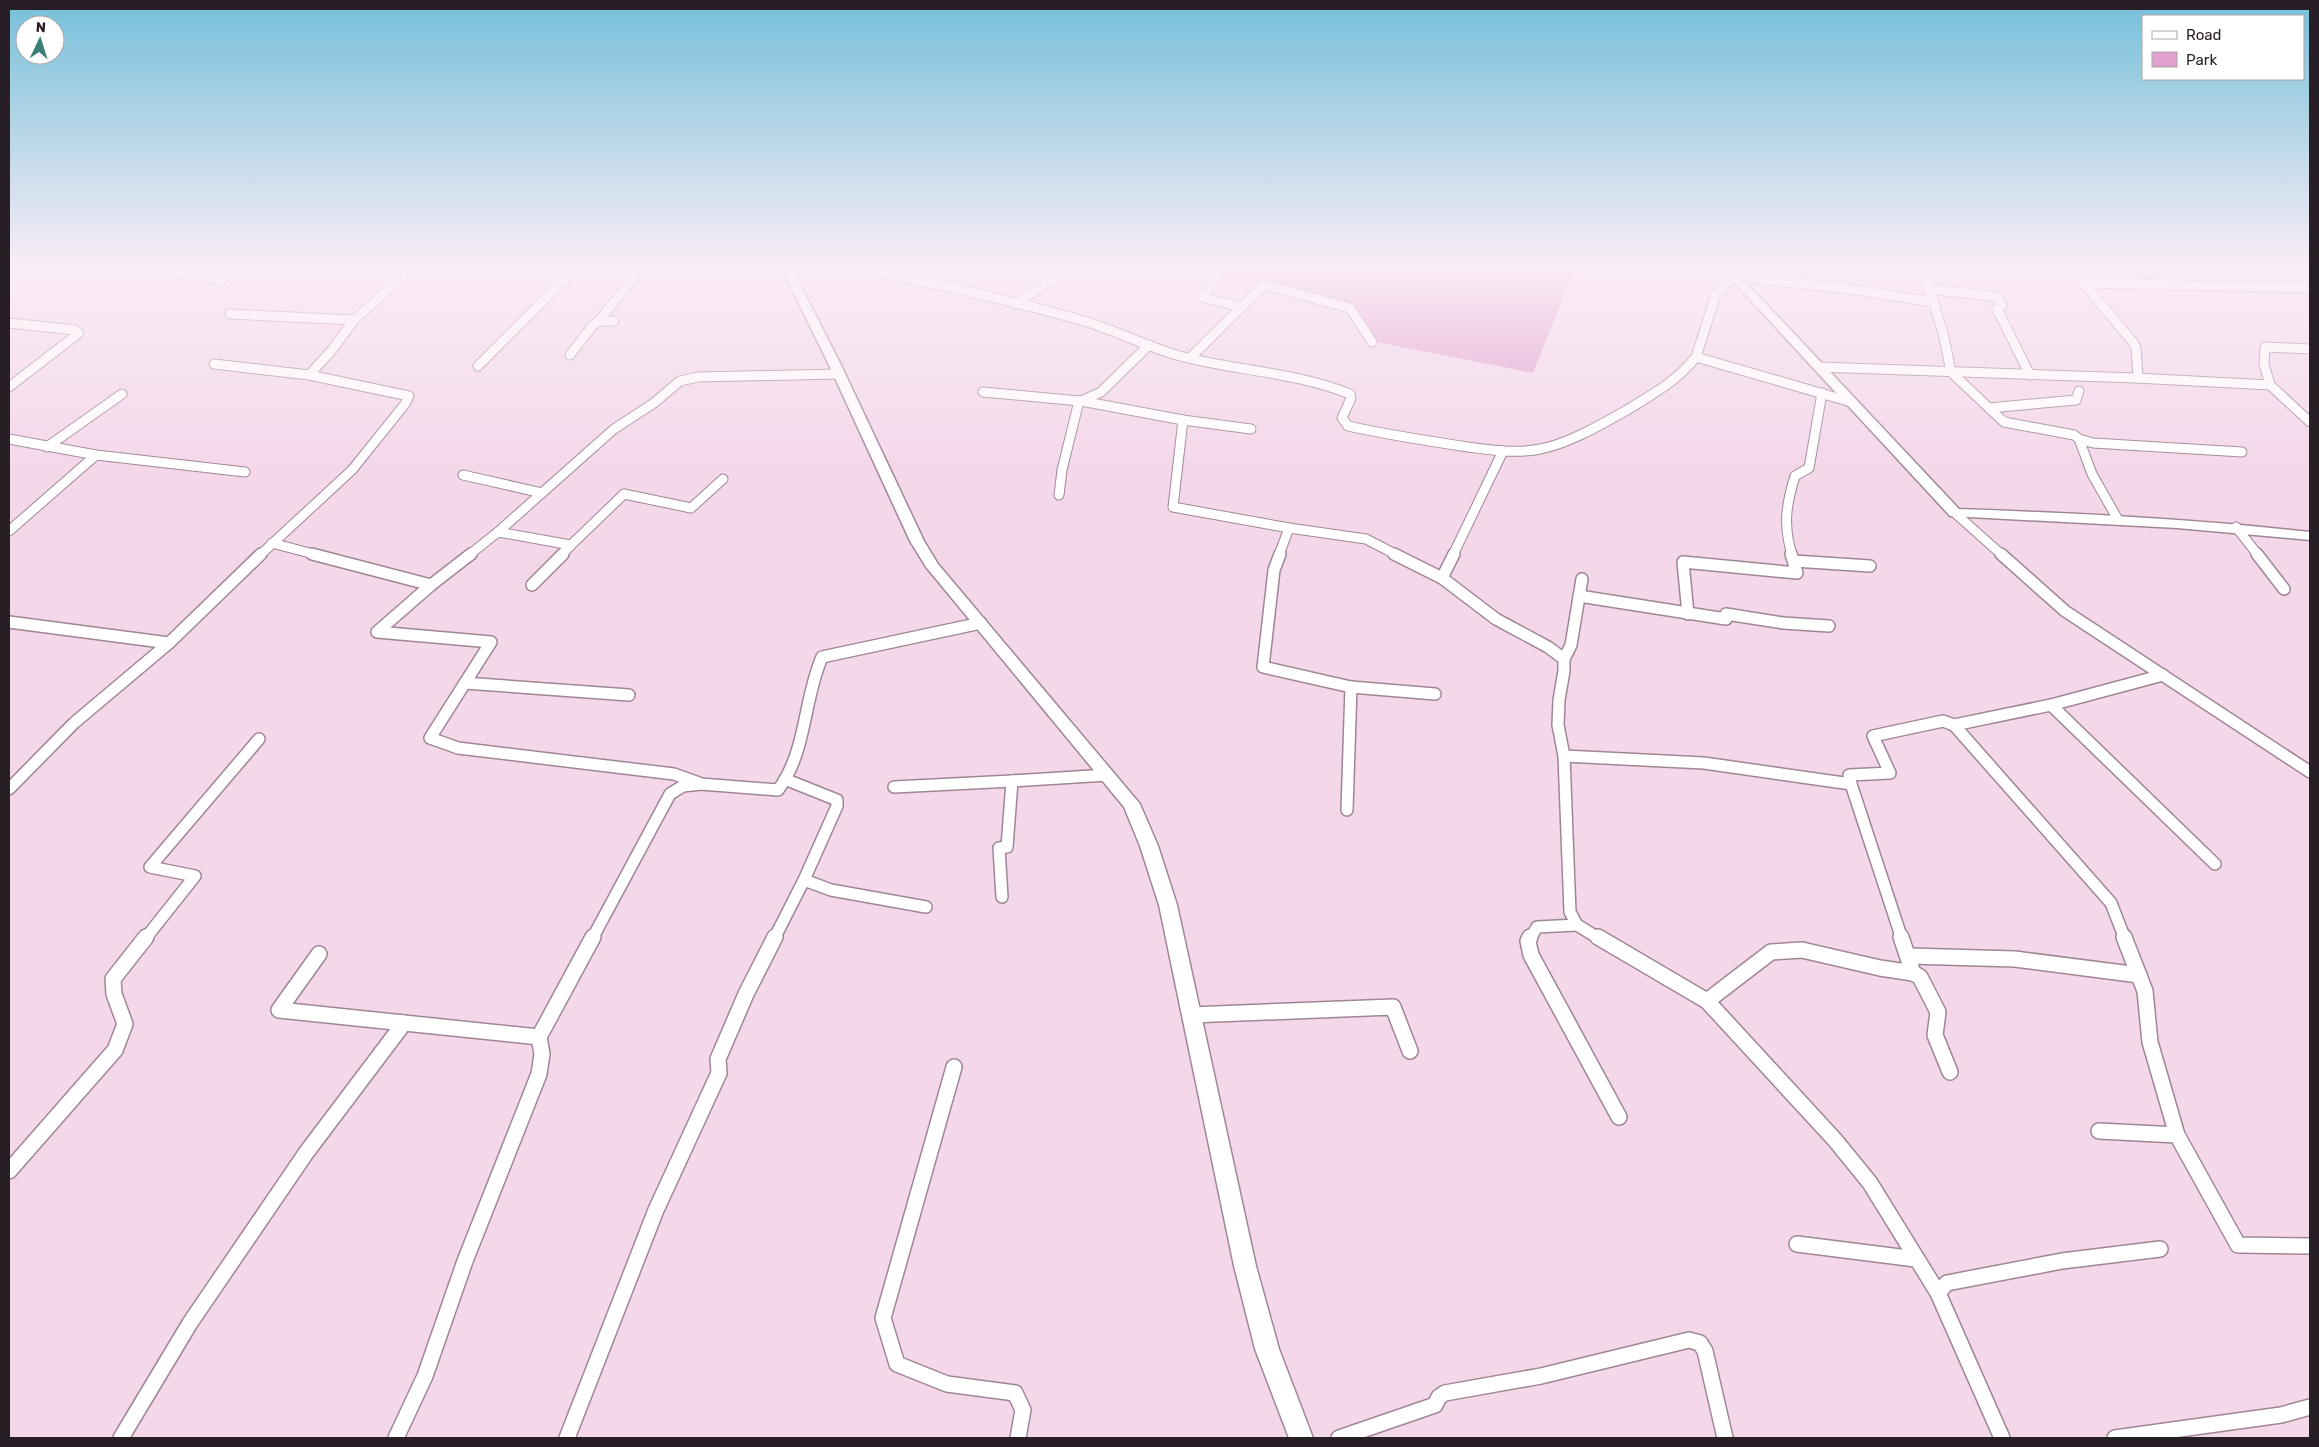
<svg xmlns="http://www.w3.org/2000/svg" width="2319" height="1447" font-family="Rubik,sans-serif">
	<rect width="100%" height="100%" fill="#f4d8ea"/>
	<polygon fill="#e1a0cd" points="1229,265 1576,265 1533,373 1376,342 1354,306 1272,283 1216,280"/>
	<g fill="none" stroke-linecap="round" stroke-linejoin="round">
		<defs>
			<g id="street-far2">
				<polyline points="147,265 146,267 149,269 220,280 241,265"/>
				<path d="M 841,265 C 923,281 1004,298 1084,321 C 1117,331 1148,347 1180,356 C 1237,371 1295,372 1350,394 L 1351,398 L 1342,418 L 1348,426 C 1388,435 1428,441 1468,447 C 1492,450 1516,454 1540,449 C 1568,444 1602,424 1627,410 C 1653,394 1677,381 1696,357 L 1851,402"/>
				<polyline points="1224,265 1202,297 1241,307"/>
				<polyline points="1920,265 1927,280 1944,337 1951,372 1989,408 2076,400 2079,391"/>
				<polyline points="574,270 637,273 599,321 614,321"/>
				<polyline points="2083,283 2310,288"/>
				<polyline points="1930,289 1998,297 2002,306 1997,309 2030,375"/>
				<polyline points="1015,304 1073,265"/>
				<polyline points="230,314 354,320"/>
				<polyline points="9,323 75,330 79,333 9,387"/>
				<polyline points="570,355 593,325 599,321"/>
				<polyline points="1696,357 1716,294 1734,276 1856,290 1933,302"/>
				<polyline points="1190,358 1264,285 1350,308 1372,342"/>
				<polyline points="214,364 309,375"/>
				<polyline points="478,366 579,265"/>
				<polyline points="1819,367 2136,378 2138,376 2136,348 2133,342 2068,265"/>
				<polyline points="2136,378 2270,385 2264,364 2265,347 2310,349"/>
				<polyline points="2270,385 2310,422"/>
				<polyline points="983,392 1079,401"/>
				<polyline points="1081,401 1101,392 1149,345"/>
				<polyline points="1989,408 2004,422 2074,435 2079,439 2092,474 2117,518"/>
				<polyline points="1183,420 1251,429"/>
				<polyline points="9,439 96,455 245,472"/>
				<polyline points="2079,439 2093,443 2242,452"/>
				<polyline points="47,447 122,394"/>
				<polyline points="463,475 542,493"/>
				<polyline points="1059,495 1062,470 1079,401 1081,401 1183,420 1173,507 1289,528"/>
				<polyline points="1955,513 2002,555"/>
				<polyline points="2236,527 2258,555"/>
				<polyline points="9,531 96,455"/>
				<polyline points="498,532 614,429 654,403 680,381 698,377 838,374"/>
				<polyline points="272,543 317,555"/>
				<polyline points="571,545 624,494 691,508 723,479"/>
				<polyline points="260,555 352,470 405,404 409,396 309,375 332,350 354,320 416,265"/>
				<polyline points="469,555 498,532 571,545 561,555"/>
				<polyline points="1279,555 1289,528 1366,539 1397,555"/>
				<polyline points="1453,555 1503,451"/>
				<path d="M 1792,555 C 1783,525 1786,505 1795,476 L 1809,468 L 1822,393"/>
			</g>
			<g id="street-far1">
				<polyline points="312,554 431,585 377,632 491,642 430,738 458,748 674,774 699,783"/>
				<polyline points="1280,554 1274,570 1263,667 1351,687 1347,810"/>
				<polyline points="1394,554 1442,578 1496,619 1548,647 1564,659 1564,671 1559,700 1558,725 1564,756 1570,912 1577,925 1600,939"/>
				<polyline points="2001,554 2065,611 2310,772"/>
				<polyline points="2257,554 2284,589"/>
				<polyline points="1794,561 1870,566"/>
				<polyline points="1442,578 1454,554"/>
				<polyline points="431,585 471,554"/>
				<polyline points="532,585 563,554"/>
				<polyline points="1579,596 1726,619 1726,614 1783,623 1829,626"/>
				<polyline points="1688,614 1683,562 1797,573 1791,554"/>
				<polyline points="9,622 169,643"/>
				<polyline points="1564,659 1571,645 1582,579"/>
				<polyline points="465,683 629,695"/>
				<polyline points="1351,687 1435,694"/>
				<polyline points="2051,705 2215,864"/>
				<polyline points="1564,756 1704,763 1851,784 1902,939"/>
				<polyline points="787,780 837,800 837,806 804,880"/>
				<polyline points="1851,784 1849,775 1890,773 1873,736 1943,721 1954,725"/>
				<polyline points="894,787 1012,781"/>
				<polyline points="9,789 74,723 169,643 261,554"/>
				<polyline points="1002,897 999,848 1007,847 1012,781 1107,775"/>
				<polyline points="145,939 195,876 150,867 259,739"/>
				<path d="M 592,939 L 670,794 L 683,786 L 701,784 L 778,790 C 807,751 803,701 822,657 L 981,623"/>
				<polyline points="774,939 804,880 831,890 926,907"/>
				<polyline points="1530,939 1537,927 1577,925"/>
				<polyline points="2125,939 2111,903 1954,725 2051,705 2163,675"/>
			</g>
			<g id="street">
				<polyline points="1530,937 1528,941 1531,955 1619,1117"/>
				<polyline points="1598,937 1707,1001 1835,1140 1870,1183 1938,1293 2002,1438"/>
				<polyline points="2124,937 2145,991 2150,1042 2177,1135"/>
				<polyline points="319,954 279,1010 539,1037 593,937"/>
				<polyline points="1909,956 2015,959 2139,975"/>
				<polyline points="1913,973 1920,977 1938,1012 1935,1035 1950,1072"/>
				<polyline points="1707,1001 1771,952 1802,950 1880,968 1913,973 1901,937"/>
				<polyline points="1191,1015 1393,1007 1410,1051"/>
				<polyline points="954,1067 883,1318 897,1364 947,1384 1015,1393 1023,1410 1018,1438"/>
				<polyline points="2099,1131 2177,1135 2238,1245 2310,1246"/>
				<polyline points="9,1171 115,1050 125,1024 114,994 113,979 146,937"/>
				<polyline points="1797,1244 1916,1259"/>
				<polyline points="1938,1293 1947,1283 2062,1261 2160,1249"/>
				<polyline points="121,1438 190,1323 306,1153 404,1023"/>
				<polyline points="396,1438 425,1376 465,1261 539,1074 542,1054 539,1037"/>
				<polyline points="567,1438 656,1210 719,1073 718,1059 746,994 775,937"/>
				<polyline points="1339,1438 1435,1405 1439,1397 1445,1393 1541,1376 1689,1340 1700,1343 1705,1351 1725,1438"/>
				<polyline points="2115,1438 2281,1415 2310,1407"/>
			</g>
			<g id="secondary">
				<polygon points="780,265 790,265 840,363 924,541 938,564 1140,804 1158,846 1177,905 1256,1266 1279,1349 1313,1438 1289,1438 1255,1349 1234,1266 1159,905 1140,846 1124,807 926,567 910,541 828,363"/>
				<path d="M 1709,265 L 1722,265 L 1738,274 L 1959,509 C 2076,513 2193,519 2310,532 L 2310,540 L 2177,528 L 1950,516 L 1730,278 Z"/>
			</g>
		</defs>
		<use href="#street-far2" stroke="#9f8697" stroke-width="11"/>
		<use href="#street-far1" stroke="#9f8697" stroke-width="14"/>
		<use href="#street" stroke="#9f8697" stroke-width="18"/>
		<use href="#secondary" stroke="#9f8697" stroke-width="3"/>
		<use href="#street-far2" stroke="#fff" stroke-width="9"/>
		<use href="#street-far1" stroke="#fff" stroke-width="11"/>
		<use href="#street" stroke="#fff" stroke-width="15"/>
		<use href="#secondary" fill="#fff" fill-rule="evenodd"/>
	</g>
	<linearGradient id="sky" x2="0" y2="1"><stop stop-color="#75c0da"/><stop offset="0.57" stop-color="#faedf6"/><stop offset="1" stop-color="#faedf6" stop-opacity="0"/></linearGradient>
	<rect width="2319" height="467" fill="url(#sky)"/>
	<rect width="2319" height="1447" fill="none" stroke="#281e25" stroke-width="20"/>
	<rect x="2142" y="15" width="162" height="65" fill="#ffffff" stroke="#a9a5a8"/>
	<rect x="2152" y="31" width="25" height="8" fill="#ffffff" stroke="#a9a5a8"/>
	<text x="2186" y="40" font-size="15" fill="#281e25">Road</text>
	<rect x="2152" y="52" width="25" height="15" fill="#e1a0cd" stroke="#a9a5a8"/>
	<text x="2186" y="65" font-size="15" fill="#281e25">Park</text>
	<g transform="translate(40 40) rotate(4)"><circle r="24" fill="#ffffff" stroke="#a9a5a8"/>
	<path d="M0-4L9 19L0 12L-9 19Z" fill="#3a8078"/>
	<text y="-8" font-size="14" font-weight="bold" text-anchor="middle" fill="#281e25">N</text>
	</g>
</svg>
